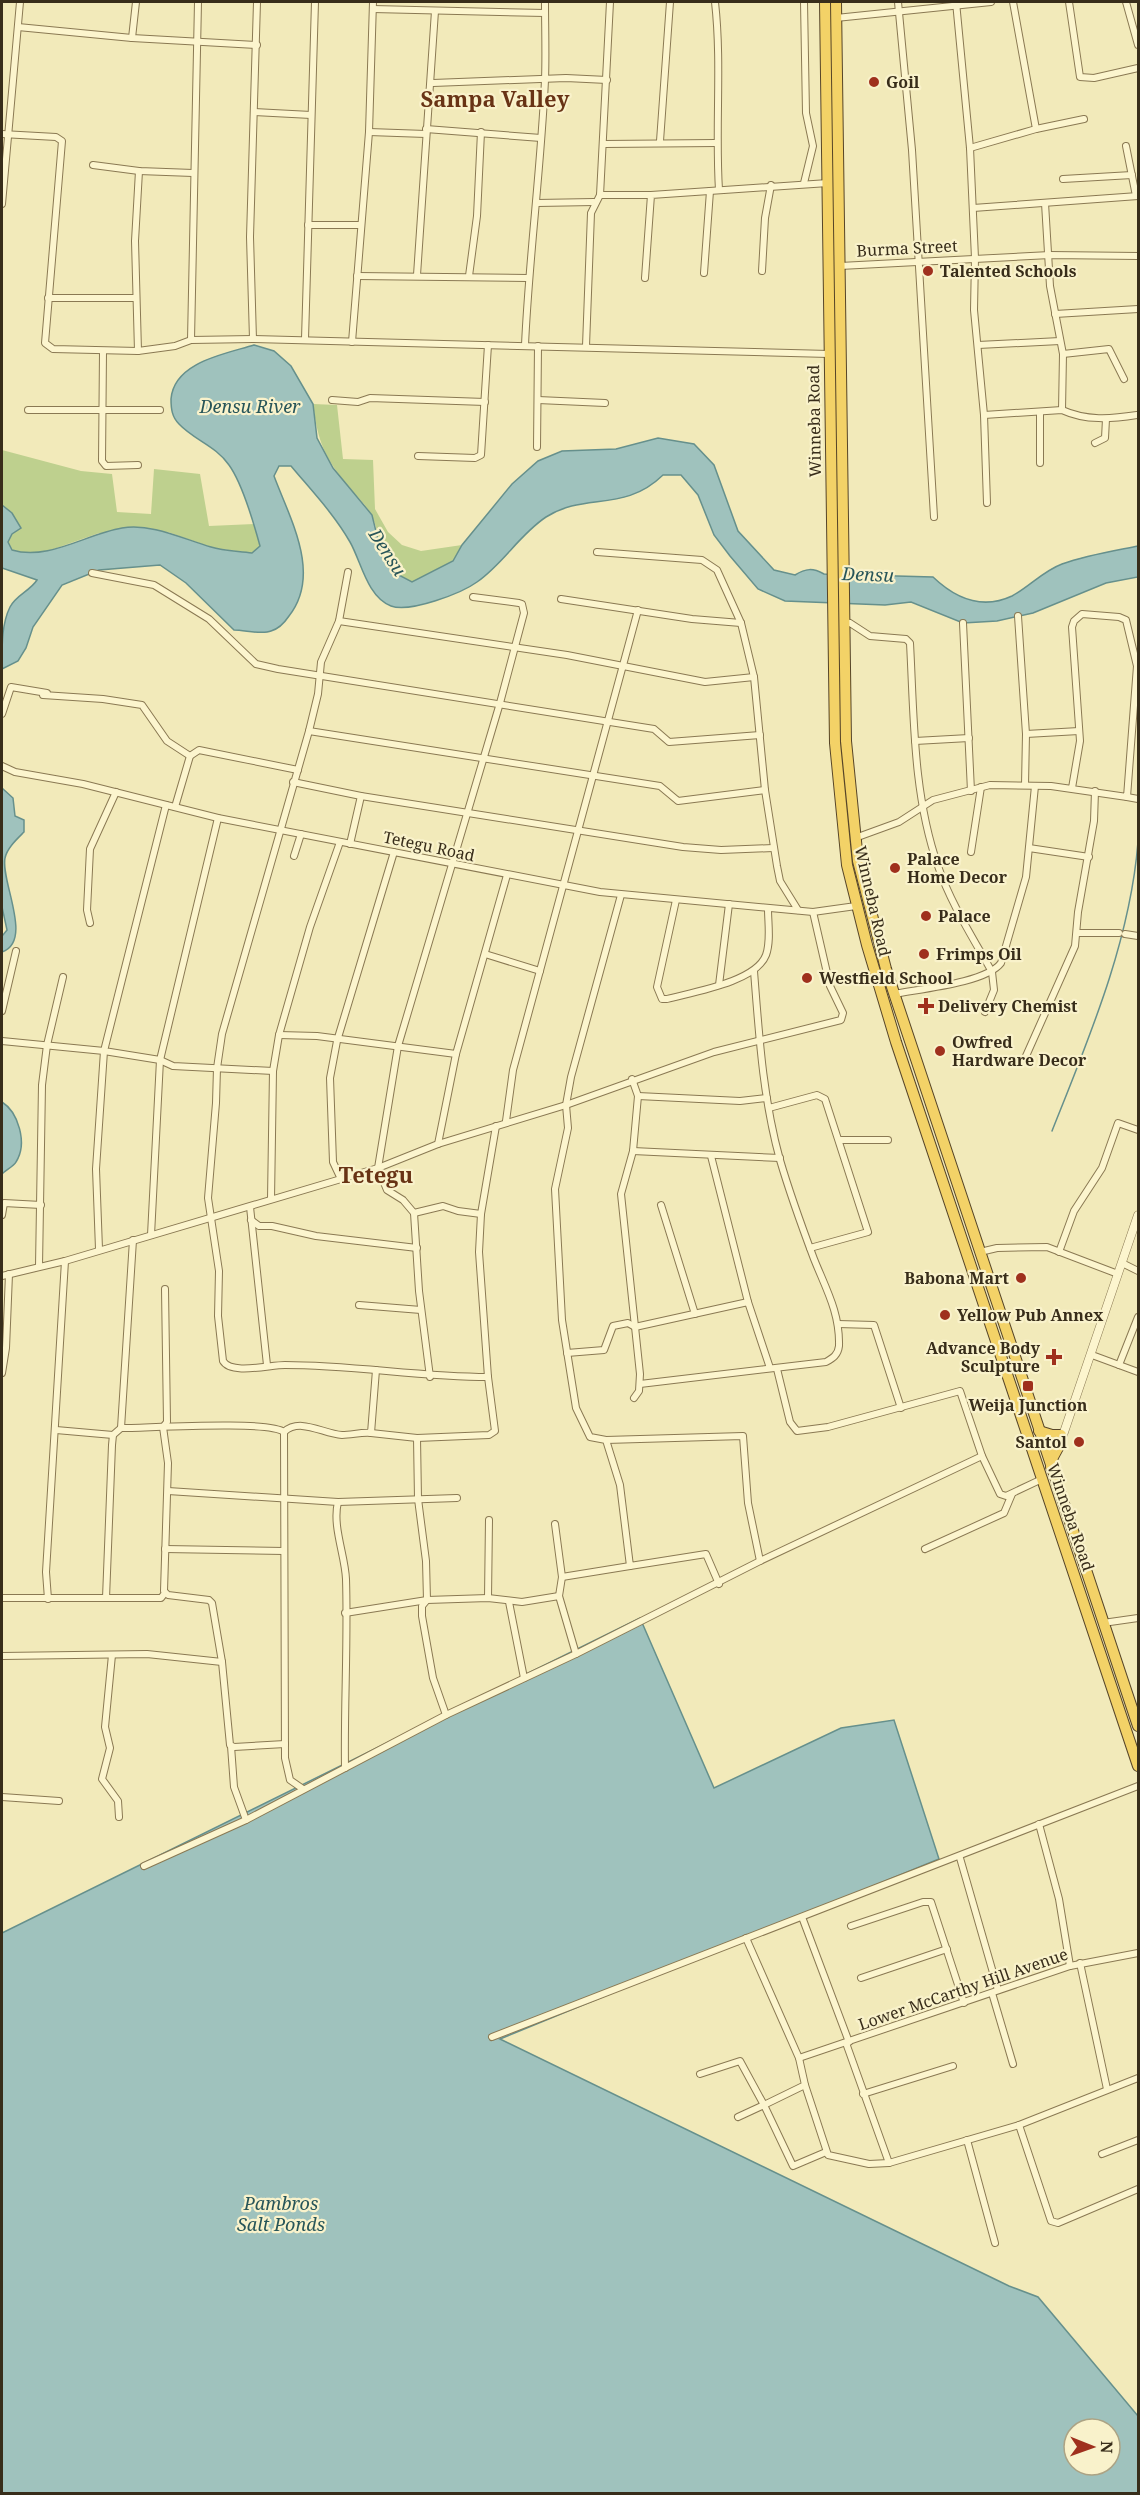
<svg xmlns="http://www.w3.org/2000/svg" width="1140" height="2495" font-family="'Noto Serif',serif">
	<rect width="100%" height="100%" fill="#f2eaba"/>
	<g fill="#bed08e">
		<path d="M 313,404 L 337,405 L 343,459 L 373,460 L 375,509 L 388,532 L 402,545 L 421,551 L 462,545 L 453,561 L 412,582 C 374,569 385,545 372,516 C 367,505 356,496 349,487 C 324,457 318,442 313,404 Z"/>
		<polygon points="2,450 81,471 112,474 117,512 151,514 154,469 200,474 209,526 254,524 260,547 252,553 213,548 168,532 99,533 51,550 26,554 12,550 8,542 12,534 12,513 2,505"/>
	</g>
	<g fill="#9fc2bd" stroke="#66908c" stroke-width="1.5" fill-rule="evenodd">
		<path d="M 254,345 L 274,351 L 291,366 L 313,404 L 317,438 L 333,468 L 372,515 L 382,556 L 391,571 L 412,582 L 453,561 L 462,545 L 512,484 L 538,461 L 562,451 L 616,449 L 658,438 L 694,444 L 714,465 L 738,531 L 774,570 L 795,575 C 806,568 813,568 824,574 L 933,577 C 955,598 982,610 1012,596 C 1029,587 1043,571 1062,564 C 1087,555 1113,551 1138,546 L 1138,577 L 1106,583 L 1033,613 L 997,621 L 963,623 L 911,602 L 885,605 L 785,601 L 758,589 L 730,556 L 714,535 L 698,495 L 681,475 L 663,475 C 624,513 585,492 546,517 C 519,535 504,563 477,582 C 462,593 410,613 391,606 C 367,597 361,561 350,542 C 334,514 311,490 291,466 L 279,466 L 274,476 C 290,519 322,574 289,616 C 285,622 278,629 271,631 C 262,635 245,630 234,630 L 186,583 L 160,565 L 99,570 L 62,585 L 33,627 L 26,648 L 18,661 L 2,669 C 2,649 1,625 10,607 C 16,595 30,591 37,580 L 2,568 L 2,505 L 12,513 L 21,528 L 12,534 L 8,542 L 12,550 C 48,561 86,534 122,528 C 152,523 183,539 211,547 C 224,551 239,551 252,553 L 260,546 C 254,524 242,483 229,465 C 216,446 194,440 179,424 C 172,417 171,409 171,399 C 174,362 225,354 254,345 Z"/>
		<path d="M 2,788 L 13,798 L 15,816 L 24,820 L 24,832 C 17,839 7,848 5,858 C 0,880 34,941 2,952 L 2,934 L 3,935 L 7,930 L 2,907 Z"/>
		<path d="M 2,1102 C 18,1112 28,1143 16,1162 C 14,1166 6,1170 2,1174 Z"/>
		<path d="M 640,1618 L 714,1788 L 841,1728 L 894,1720 L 939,1859 L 500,2039 L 1009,2286 L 1038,2297 L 1138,2416 L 1138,2493 L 2,2493 L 2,1933 ZM 1074,2429 L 1110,2429 L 1110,2465 L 1074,2465 Z"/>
	</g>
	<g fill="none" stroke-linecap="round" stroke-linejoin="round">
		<path stroke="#66908c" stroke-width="1.5" d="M 1052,1131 C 1089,1038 1130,942 1138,842"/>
		<defs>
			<g id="minor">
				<path d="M 715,2 C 722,64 715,127 719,190"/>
				<polyline points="804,2 806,113 813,146 804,183"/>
				<polyline points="898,2 912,150 934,517"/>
				<polyline points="956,2 970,148 975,258 974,310 984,415 987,503"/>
				<polyline points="1069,2 1080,77 1094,78 1138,68"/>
				<polyline points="1126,2 1138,45"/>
				<polyline points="373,9 545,13"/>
				<polyline points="836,18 991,2"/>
				<polyline points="18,27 132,38 257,45"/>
				<polyline points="132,38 136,2"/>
				<polyline points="433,83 566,78 607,80"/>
				<polyline points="254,112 311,115"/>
				<polyline points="426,129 541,138"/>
				<polyline points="1036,129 1084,119"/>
				<polyline points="369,132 426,134"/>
				<polyline points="2,134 56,137 62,141 45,343 53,349 138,351 175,346 191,340 253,339 829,354"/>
				<polyline points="660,141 670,2"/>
				<polyline points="604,144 716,143"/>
				<polyline points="1126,146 1136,196"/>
				<polyline points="970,148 1036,129 1013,2"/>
				<polyline points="93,165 139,171 193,173"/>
				<polyline points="1063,179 1132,175"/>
				<polyline points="600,195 651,195"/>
				<polyline points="537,203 594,202"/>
				<polyline points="1045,203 1050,286 1063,354 1109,349 1124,379"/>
				<polyline points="2,204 20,2"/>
				<polyline points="973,208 1138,196"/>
				<polyline points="308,225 360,225"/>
				<polyline points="840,266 1050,255 1138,256"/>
				<polyline points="762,271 765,218 771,185"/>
				<polyline points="704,273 710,191"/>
				<polyline points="417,275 435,11"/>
				<polyline points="357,276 528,278"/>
				<polyline points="469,276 477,216 481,132"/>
				<polyline points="645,278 651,195 828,183"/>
				<polyline points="48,298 136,298"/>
				<polyline points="1055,314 1138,309"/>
				<polyline points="253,339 250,237 257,2"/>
				<polyline points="305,339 315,2"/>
				<polyline points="191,340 198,2"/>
				<polyline points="352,342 369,132 373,2"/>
				<path d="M 525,345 C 529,257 541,168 545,80 C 546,54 545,27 545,2"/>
				<polyline points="978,345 1060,341"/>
				<polyline points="586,346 591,213 600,195 610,2"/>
				<polyline points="138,351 135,241 139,171"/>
				<polyline points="103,352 102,461 106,466 138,465"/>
				<polyline points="332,400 358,402 370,398 485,402"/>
				<polyline points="538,400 605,403"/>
				<polyline points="28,410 160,410"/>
				<polyline points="1062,410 1063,354"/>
				<path d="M 984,415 L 1062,410 C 1086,421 1111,419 1137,415"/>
				<polyline points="1095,443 1105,438 1106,419"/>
				<polyline points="537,447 538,346"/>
				<polyline points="418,456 475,458 481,455 488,345"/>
				<polyline points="1040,463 1040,412"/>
				<polyline points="597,552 702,560 717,570 741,623 754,677 765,790 777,866 780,881 798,910"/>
				<path d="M 348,572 L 339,621 L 321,662 L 318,694 L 309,731 L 222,1034 L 217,1068 L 216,1103 L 208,1198 L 219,1271 L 218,1316 L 223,1361 C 231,1375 269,1365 285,1365 C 353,1365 420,1377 488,1377"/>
				<polyline points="92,573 154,585 209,619 256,664 278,669 654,729 669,742 760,735"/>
				<polyline points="561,599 692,619 741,623"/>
				<polyline points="1018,616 1026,734 1025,785"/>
				<polyline points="339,621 567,655 705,682 754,677"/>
				<path d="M 850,623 L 870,636 L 906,639 L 910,643 C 914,717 913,795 938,866 C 950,902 973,938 992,972 L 994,990 L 985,1012"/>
				<polyline points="963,623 971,791"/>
				<polyline points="43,695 103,699 142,705 167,741 190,756"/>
				<polyline points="2,714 11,687 47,693"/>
				<polyline points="309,731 660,786 678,801 765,790"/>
				<polyline points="1026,734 1079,731"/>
				<polyline points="915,741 969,738"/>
				<polyline points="2,766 15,772 83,784 218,818 600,892 813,912 856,906"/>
				<polyline points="293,782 361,796 683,847 721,850 773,848"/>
				<polyline points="1127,797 1138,799"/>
				<polyline points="166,805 104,1051 160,1060 173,1066 273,1071"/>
				<polyline points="175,807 190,756 199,750 298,770"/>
				<polyline points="855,838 899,822 933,800 990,785 1051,786 1127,797 1137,666 1126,620 1119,617 1082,614 1074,621 1072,627 1080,741 1072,788"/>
				<polyline points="350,844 361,796"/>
				<polyline points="1029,848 1089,857"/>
				<polyline points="971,852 981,787"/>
				<polyline points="294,856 301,834"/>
				<polyline points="621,895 571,1077 566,1105 568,1128 555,1189 562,1320 576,1408 590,1437 606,1440 620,1485 630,1566 706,1554 719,1584"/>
				<path d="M 676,900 L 657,987 L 662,999 L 667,999 C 693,992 756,982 766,955 C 771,941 768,923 768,909"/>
				<polyline points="90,923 87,910 90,849 116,792"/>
				<polyline points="1077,933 1119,933"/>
				<polyline points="1125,934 1138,936"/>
				<polyline points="485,954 540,971"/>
				<polyline points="719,985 729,904"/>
				<path d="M 894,994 C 919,989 986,983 1001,963 L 1026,877 L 1035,786"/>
				<polyline points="2,1011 16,951"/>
				<polyline points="279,1035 317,1036 456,1054"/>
				<polyline points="2,1041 104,1051 96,1169 99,1249"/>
				<polyline points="1026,1056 1075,946 1078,912 1094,821 1095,791"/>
				<polyline points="632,1079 638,1096 633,1151 621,1194 640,1374 639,1391 634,1398"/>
				<polyline points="638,1096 740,1101 767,1098"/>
				<polyline points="769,1108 817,1095 825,1099 868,1232 810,1248"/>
				<polyline points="506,1121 513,1070 638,610"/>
				<polyline points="839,1140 888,1140"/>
				<polyline points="438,1144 456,1054 507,875"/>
				<polyline points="633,1151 780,1158"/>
				<polyline points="711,1156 748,1302 770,1368"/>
				<polyline points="341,1179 333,1162 330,1078 337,1041 394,852"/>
				<polyline points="271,1199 273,1071 279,1035 310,927 340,842"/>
				<polyline points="661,1205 695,1314"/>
				<polyline points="250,1207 267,1365"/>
				<polyline points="414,1213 443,1206 458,1211 481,1214"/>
				<polyline points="2,1215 4,1203 41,1205"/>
				<polyline points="251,1220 259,1226 272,1226 316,1236 417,1248"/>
				<polyline points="151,1235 160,1060 218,818"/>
				<polyline points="980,1252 997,1248 1047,1247 1118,1274"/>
				<polyline points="1059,1252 1074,1211 1102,1168 1118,1123 1138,1130"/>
				<polyline points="1122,1263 1138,1271"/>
				<polyline points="39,1266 42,1085 47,1045 63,977"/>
				<polyline points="2,1276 65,1261 378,1168 438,1144 566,1105 714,1052 841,1020 843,1013 830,986 813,912"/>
				<polyline points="165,1289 167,1422 163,1427 168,1463 164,1591 168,1595 209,1600 212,1603 222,1662 230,1745 234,1747 285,1744"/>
				<polyline points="359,1305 421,1310"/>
				<polyline points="838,1324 874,1325 901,1408"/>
				<polyline points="567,1353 604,1350 613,1326 628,1323 635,1327 748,1302"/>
				<polyline points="1092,1355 1138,1372"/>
				<polyline points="1119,1365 1138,1317"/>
				<polyline points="777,1369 790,1422 797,1431 828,1427 960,1391 982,1456 1000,1494 1006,1496 1042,1479"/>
				<polyline points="2,1373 6,1348 9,1274"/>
				<polyline points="430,1377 419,1291 414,1213 403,1200 387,1190 378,1168 398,1046 500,703 524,613 522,604 519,603 473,597"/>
				<path d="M 640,1384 L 826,1362 C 833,1358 838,1355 839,1346 C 840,1313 826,1289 814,1259 C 802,1227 790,1194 780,1160 C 763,1099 759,1035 754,971"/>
				<polyline points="121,1428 133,1240"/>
				<polyline points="56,1430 113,1435"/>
				<polyline points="284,1432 285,1758 290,1780 303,1789"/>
				<path d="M 284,1432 C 300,1417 323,1434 342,1435 C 352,1435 361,1432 371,1433 L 376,1370"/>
				<polyline points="371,1433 417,1438 418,1499 426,1561 427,1600 422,1606 422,1616 433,1678 446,1715"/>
				<polyline points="417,1438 489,1435 495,1431 488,1377 479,1252 481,1214 496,1126"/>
				<polyline points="606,1440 743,1436 748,1503 760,1561"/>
				<polyline points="168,1491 338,1502 457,1498"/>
				<path d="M 338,1502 C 332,1526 345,1555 346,1579 C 348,1642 344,1705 345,1768"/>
				<polyline points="555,1524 562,1577 559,1596 576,1654 760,1561 982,1456"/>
				<polyline points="165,1549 284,1551"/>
				<polyline points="925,1549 1004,1513 1012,1494"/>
				<polyline points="562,1577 630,1566"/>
				<polyline points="2,1598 161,1598 165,1593"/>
				<path d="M 106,1598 L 112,1445 L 113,1435 L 121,1428 C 148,1428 269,1420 284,1432"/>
				<polyline points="488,1598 489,1520"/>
				<polyline points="48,1599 46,1572 65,1261"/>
				<polyline points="509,1602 524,1678"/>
				<polyline points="345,1613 427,1600 488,1598 522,1602 559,1596"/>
				<polyline points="1103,1623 1138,1618"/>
				<polyline points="112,1655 105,1727 110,1748 102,1779 118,1801 119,1817"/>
				<polyline points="2,1656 147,1654 222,1662"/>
				<polyline points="231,1746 234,1787 246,1820"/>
				<polyline points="2,1797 59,1801"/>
				<polyline points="1039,1824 1059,1899 1070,1966"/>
				<polyline points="960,1858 998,1990"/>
				<polyline points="144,1866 246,1820 446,1715 576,1654"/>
				<polyline points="802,1917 849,2042"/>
				<polyline points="851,1926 923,1902 931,1902 964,2003"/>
				<polyline points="1080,1963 1107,2089"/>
				<polyline points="861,1978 947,1949"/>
				<polyline points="992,1993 1013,2064"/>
				<polyline points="492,2037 1138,1786"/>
				<polyline points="846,2043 889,2163 1019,2125"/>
				<polyline points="799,2058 1070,1966 1138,1953"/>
				<polyline points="700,2074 740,2061 764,2105 805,2085 799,2058 746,1938"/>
				<polyline points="1138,2078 1019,2125 1051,2221 1058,2223 1138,2189"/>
				<polyline points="805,2085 828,2155 869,2164 889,2163"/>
				<polyline points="863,2094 953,2066"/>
				<polyline points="738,2117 764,2105 793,2166 826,2152"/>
				<polyline points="967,2140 995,2243"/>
				<polyline points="1102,2154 1138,2140"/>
			</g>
			<polyline id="tertiary" points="1061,1441 1138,1215"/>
			<g id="trunk">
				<polyline points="825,2 835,743 847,865 867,945 896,1042 1138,1766"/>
				<polyline points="836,2 846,741 858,861 886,969 1138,1726"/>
				<polyline points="1039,1431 1052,1435 1061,1435"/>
				<polyline points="1051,1467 1053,1457 1059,1446"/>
			</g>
		</defs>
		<use href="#minor" stroke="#8a7953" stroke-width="8"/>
		<use href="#tertiary" stroke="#8a7953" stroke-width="9"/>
		<use href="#trunk" stroke="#574528" stroke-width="12"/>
		<use href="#minor" stroke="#fcf5ce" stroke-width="6"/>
		<use href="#tertiary" stroke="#fcf5ce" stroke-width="8"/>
		<use href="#trunk" stroke="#f3d267" stroke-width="10"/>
	</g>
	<g fill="#9f301d" stroke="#f9f2cb" stroke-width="2">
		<circle cx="874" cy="82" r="6"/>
		<circle cx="928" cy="271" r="6"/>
		<circle cx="895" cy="868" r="6"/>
		<circle cx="926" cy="916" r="6"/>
		<circle cx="924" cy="954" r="6"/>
		<circle cx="807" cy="978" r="6"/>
		<path d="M923 997h6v6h6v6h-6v6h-6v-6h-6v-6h6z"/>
		<circle cx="940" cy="1051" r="6"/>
		<circle cx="1021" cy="1278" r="6"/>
		<circle cx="945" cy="1315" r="6"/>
		<path d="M1051 1348h6v6h6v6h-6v6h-6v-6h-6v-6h6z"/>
		<rect x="1022" y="1380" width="12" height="12" rx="3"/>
		<circle cx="1079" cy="1442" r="6"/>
	</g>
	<g text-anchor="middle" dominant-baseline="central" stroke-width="4.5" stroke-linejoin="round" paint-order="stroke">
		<g font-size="16" font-weight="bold" fill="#382d1a" stroke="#f9f2cb" text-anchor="start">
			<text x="886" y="82">Goil</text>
			<text x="940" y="271">Talented Schools</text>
			<text x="907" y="859">Palace<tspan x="907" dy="18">Home Decor</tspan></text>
			<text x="938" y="916">Palace</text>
			<text x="936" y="954">Frimps Oil</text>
			<text x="819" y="978">Westfield School</text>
			<text x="938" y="1006">Delivery Chemist</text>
			<text x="952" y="1042">Owfred<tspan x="952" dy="18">Hardware Decor</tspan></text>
			<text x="1009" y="1278" text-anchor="end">Babona Mart</text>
			<text x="957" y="1315">Yellow Pub Annex</text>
			<text x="1040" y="1348" text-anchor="end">Advance Body<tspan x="1040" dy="18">Sculpture</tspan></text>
			<text x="1028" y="1405" text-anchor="middle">Weija Junction</text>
			<text x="1067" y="1442" text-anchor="end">Santol</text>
		</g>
		<g font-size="16" fill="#382d1a" stroke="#f9f2cb">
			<text transform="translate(907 248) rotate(-3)">Burma Street</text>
			<text transform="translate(814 421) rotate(-91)">Winneba Road</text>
			<text transform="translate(429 846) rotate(12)">Tetegu Road</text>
			<text transform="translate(873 901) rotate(77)">Winneba Road</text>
			<text transform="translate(1071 1517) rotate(71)">Winneba Road</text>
			<text transform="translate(963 1989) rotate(-19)">Lower McCarthy Hill Avenue</text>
		</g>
		<g font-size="18" font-style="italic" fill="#275559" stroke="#f9f2cb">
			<text x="250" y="406">Densu River</text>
			<text transform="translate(388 552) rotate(57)">Densu</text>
			<text transform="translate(868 574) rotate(2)">Densu</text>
			<text x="281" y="2203">Pambros<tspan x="281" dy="21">Salt Ponds</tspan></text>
		</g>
		<g font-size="22" font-weight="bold" fill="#683315" stroke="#f9f2cb">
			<text x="495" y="98">Sampa Valley</text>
			<text x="376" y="1174">Tetegu</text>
		</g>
	</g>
	<rect width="1140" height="2495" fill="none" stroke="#382d1a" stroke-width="6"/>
	<g transform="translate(1092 2447) rotate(91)"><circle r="28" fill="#f9f2cb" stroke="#aca384" stroke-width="1.5"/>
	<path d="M0-4.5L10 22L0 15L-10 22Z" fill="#9f301d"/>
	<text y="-9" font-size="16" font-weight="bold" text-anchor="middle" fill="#382d1a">N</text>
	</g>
</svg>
